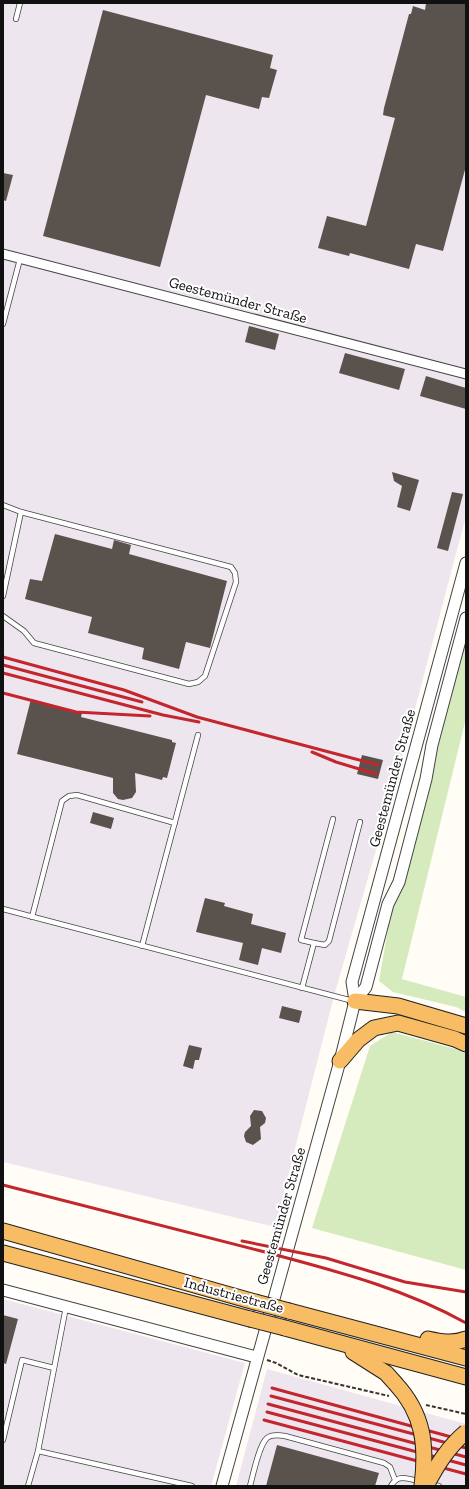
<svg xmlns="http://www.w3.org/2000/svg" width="469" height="1489" font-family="'Zilla Slab',serif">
	<rect width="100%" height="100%" fill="#fffdf5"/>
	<g fill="#eee6ef">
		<polygon points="3,3 466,3 466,516 397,777 334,996 275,1227 3,1162"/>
		<polygon points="3,1299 245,1363 211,1486 3,1486"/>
		<polygon points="267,1369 466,1424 466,1486 236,1486"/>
	</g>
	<g fill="#d5ebbd">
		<polygon points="466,641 466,718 402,979 466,997 466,1012 456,1007 393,992 379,981 391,912 405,878 442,725"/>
		<polygon points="392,1032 459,1050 466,1054 466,1270 312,1228 370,1046"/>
	</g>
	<g fill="#5a524d">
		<polygon points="426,3 466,3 466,166 443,251 416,244 409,269 350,253 349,256 318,248 327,216 366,226 395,118 383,115 384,108 409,14 411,14 413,6 425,10"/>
		<polygon points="103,10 273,55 270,68 277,70 269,98 262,97 259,109 206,95 160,267 43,236"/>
		<polygon points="3,173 13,175 6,201 3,200"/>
		<polygon points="249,326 279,334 275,350 245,342"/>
		<polygon points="345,353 405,369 399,390 339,373"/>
		<polygon points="426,376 466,388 466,409 420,396"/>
		<polygon points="392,472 419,480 410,511 397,507 402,486 394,481"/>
		<polygon points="452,492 463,494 448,551 437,548"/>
		<polygon points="55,534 112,549 114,540 131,545 129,554 227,581 210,648 186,642 179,669 142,659 144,648 88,633 92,617 25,599 30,579 42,581"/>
		<polygon points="31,699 82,713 81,717 172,740 172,742 176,743 167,778 163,777 162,780 135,773 136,792 132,798 123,800 118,799 113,793 113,778 17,754"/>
		<polygon points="362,755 383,760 378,779 357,774"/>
		<polygon points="93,812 114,818 111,829 90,823"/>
		<polygon points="205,898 225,903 224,906 253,914 251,924 286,933 281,953 262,948 258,965 239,960 243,943 196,932"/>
		<polygon points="282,1006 302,1011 299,1023 279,1018"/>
		<polygon points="189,1045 202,1048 199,1060 195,1060 193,1069 183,1066"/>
		<polygon points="254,1110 262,1111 266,1118 265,1123 260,1127 261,1139 253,1145 246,1142 244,1136 245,1132 251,1126 250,1116"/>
		<polygon points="3,1315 18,1319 6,1364 3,1363"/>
		<polygon points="277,1445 379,1473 375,1486 266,1486"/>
	</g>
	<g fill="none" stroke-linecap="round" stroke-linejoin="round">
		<defs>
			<g id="service">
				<polyline points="16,19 20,3"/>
				<polyline points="3,324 20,259"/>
				<polyline points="3,505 21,512 3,596"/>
				<polyline points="3,616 24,631 34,643 189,684 198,682 205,676 236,582 235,573 231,567 21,512"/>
				<polyline points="3,909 353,1001"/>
				<polyline points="32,917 62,801 69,796 77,795 175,823"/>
				<polyline points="314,943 301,940 333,819"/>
				<polyline points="142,946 198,735"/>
				<polyline points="302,988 314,943 325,945 329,941 360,822"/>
				<polyline points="66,1307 38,1451 192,1486"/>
				<polyline points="3,1440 22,1360 54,1368"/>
				<polyline points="430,1484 439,1486"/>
				<polyline points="28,1486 38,1451"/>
				<path d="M 250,1486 C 253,1475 259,1445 267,1438 C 272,1434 279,1435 285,1436 L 384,1463 L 390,1467 L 395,1480"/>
				<path d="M 391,1486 C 398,1473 409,1479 421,1482"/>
			</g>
			<polyline id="minor" points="3,254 466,374"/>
			<g id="tertiary">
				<polyline points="355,1001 366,987 388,904 399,882 426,779 432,745 466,618"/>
				<polyline points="3,1290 256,1357"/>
				<polyline points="222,1486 340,1061 355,1001 352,982 466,563"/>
			</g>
			<g id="trunk">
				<polyline points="355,1001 398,1006 466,1026"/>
				<polyline points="340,1061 358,1040 374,1028 398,1023 455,1039 466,1044"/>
				<polyline points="3,1231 255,1302"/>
				<polyline points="3,1253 250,1319"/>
				<polyline points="289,1311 466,1358"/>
				<polyline points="285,1328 466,1377"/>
				<path d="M 428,1339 C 441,1342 453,1344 466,1339"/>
				<polyline points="353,1352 386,1373 395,1383"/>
			</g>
		</defs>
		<use href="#service" stroke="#444" stroke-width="6"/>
		<use href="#minor" stroke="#444" stroke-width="11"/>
		<use href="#tertiary" stroke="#444" stroke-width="13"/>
		<use href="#trunk" stroke="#222" stroke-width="17"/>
		<g stroke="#333" stroke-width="2" stroke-dasharray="4 2" stroke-linecap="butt">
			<polyline points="267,1360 276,1363 298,1375 389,1396"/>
			<polyline points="426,1405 466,1414"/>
		</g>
		<use href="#service" stroke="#fff" stroke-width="4.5"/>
		<use href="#minor" stroke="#fff" stroke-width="9"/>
		<use href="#tertiary" stroke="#fff" stroke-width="11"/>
		<use href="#trunk" stroke="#f7bc64" stroke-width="15"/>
		<g stroke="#c4262e" stroke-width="3">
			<polyline points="3,657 124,690 197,717 378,765"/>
			<polyline points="3,665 142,702"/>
			<polyline points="3,673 163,715 199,722"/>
			<polyline points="3,693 76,712 150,716"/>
			<polyline points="312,752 336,762 376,774"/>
			<path d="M 3,1185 C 89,1207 175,1229 261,1251 C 331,1270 402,1287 466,1323"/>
			<polyline points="242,1241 326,1258 405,1282 466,1292"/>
			<polyline points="272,1388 466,1441"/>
			<polyline points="271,1396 466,1448"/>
			<polyline points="268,1404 466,1457"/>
			<polyline points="267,1412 466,1465"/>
			<polyline points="264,1420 466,1474"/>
		</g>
		<defs>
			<g id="trunk-bridge">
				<polyline points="255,1302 289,1311"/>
				<polyline points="250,1319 285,1328"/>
				<path d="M 395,1383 C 424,1414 427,1446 422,1486"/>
				<path d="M 426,1486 C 437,1465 448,1447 466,1432"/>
			</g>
		</defs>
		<use href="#trunk-bridge" stroke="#222" stroke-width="17" stroke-linecap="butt"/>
		<use href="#trunk-bridge" stroke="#f7bc64" stroke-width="15"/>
	</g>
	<g text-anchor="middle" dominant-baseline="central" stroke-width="4" stroke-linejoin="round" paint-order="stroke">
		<g font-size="15" fill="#111" stroke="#fff">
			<text transform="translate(238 300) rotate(15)">Geestemünder Straße</text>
			<text transform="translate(392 778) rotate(-75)">Geestemünder Straße</text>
			<text transform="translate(281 1216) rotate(-74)">Geestemünder Straße</text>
			<text transform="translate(234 1295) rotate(15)">Industriestraße</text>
		</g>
	</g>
	<rect width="469" height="1489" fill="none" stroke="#111111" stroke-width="8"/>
</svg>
